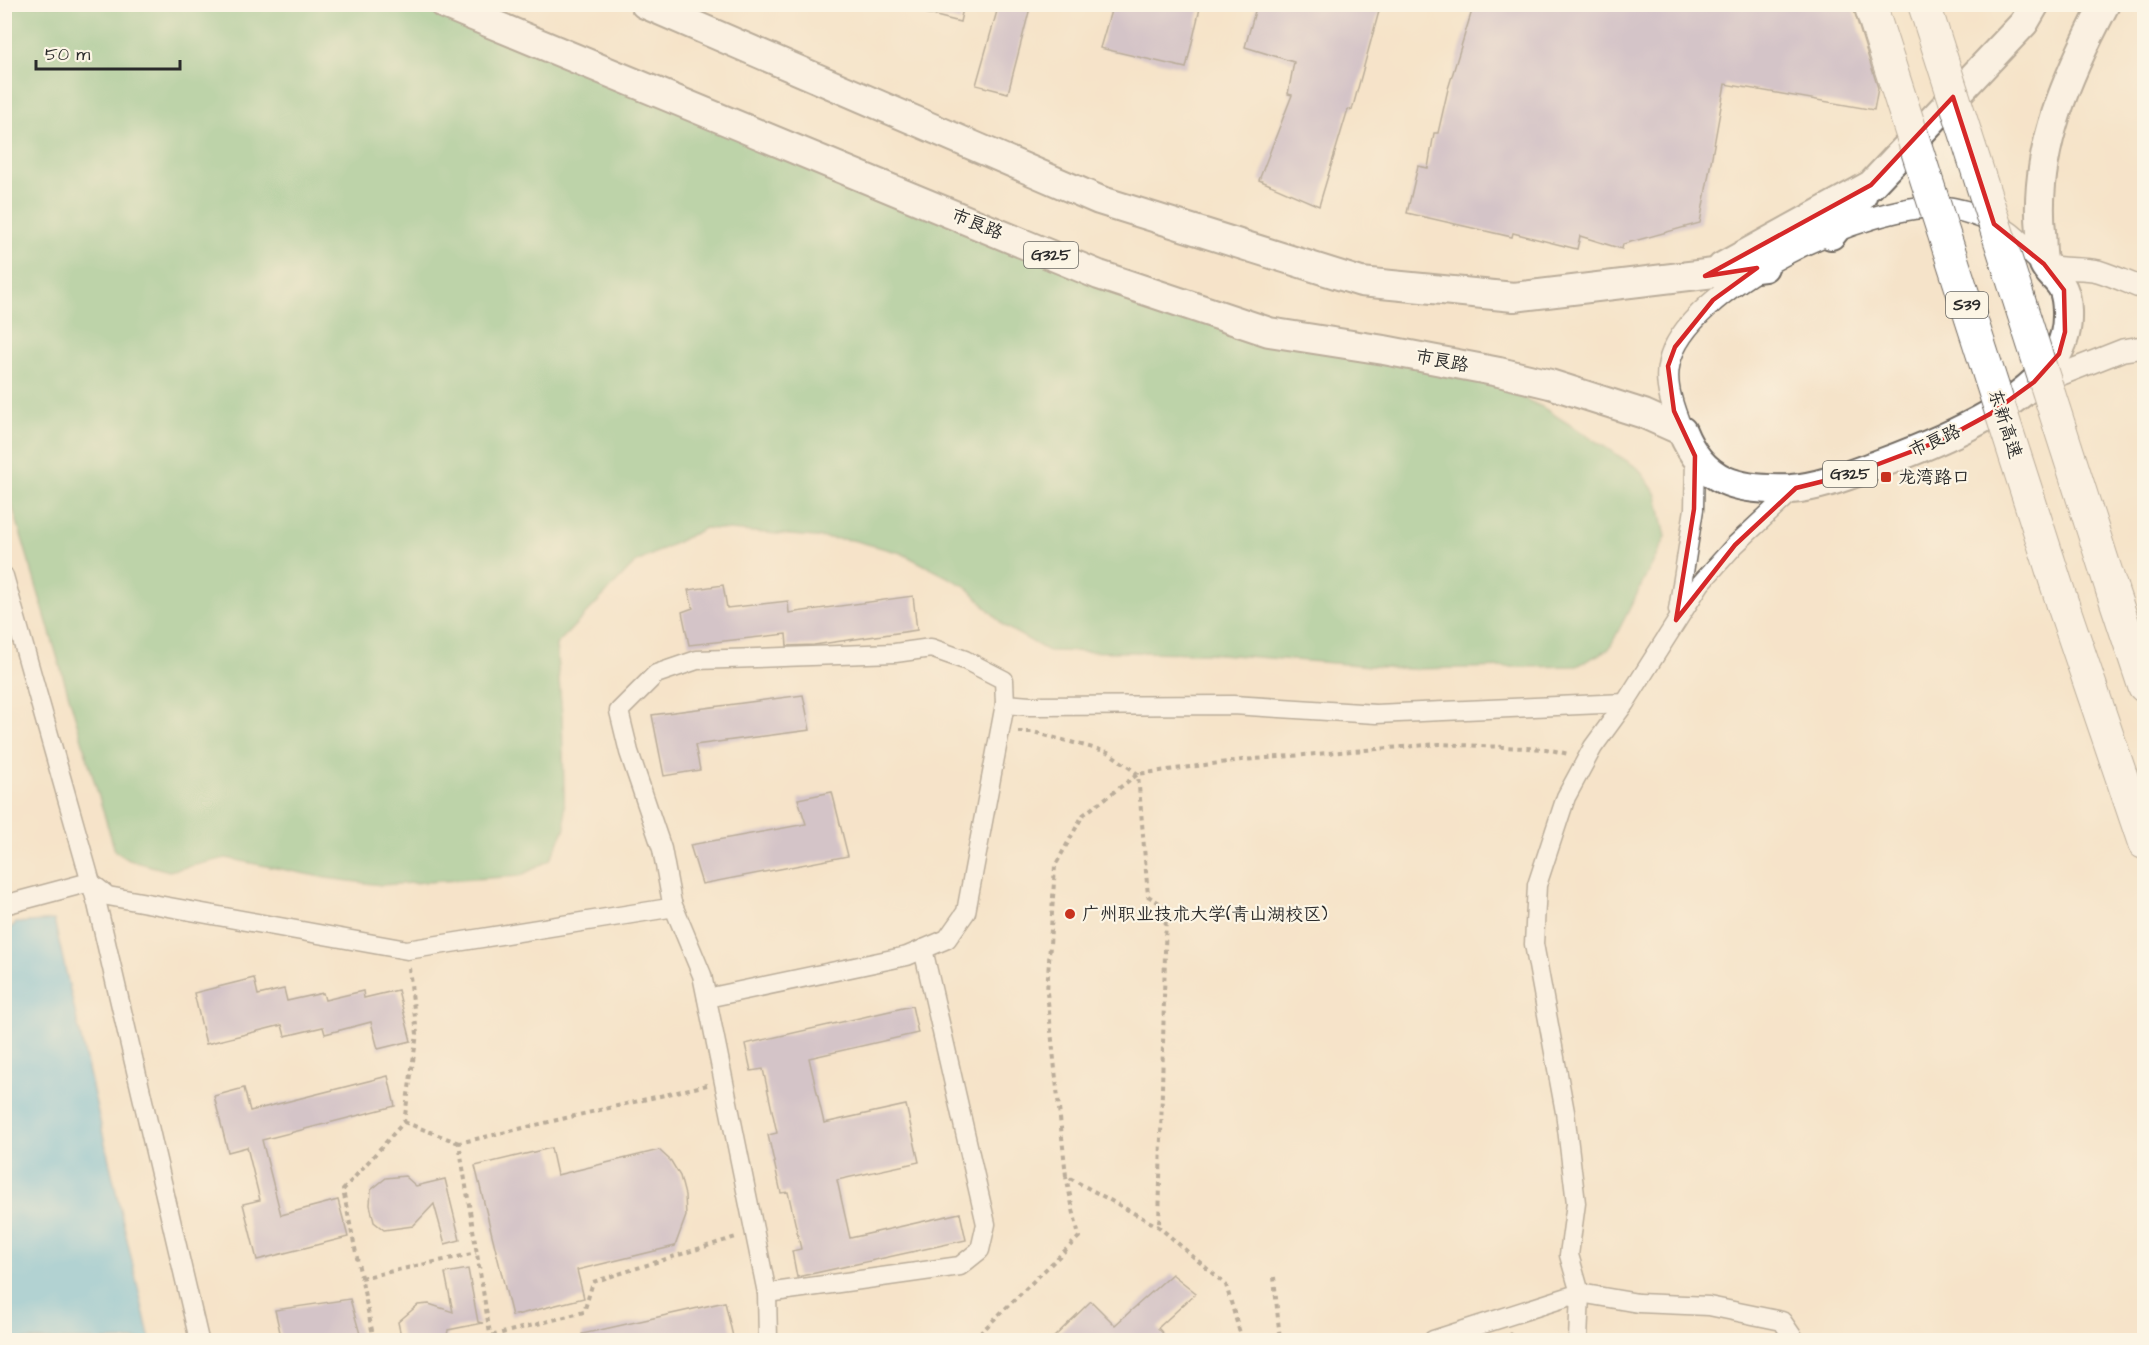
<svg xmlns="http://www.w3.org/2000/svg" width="2149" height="1345" font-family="'Architects Daughter','LXGW WenKai TC',sans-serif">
	<rect width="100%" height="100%" fill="#fcf5e5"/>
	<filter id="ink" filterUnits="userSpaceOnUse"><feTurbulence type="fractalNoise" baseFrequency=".0167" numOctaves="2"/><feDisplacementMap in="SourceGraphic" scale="12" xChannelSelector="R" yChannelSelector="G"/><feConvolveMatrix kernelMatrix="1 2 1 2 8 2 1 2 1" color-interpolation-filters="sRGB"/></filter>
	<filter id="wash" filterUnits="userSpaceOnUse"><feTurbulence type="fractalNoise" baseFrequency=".008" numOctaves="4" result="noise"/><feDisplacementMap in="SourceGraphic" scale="24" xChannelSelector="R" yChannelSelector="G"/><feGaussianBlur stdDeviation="1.35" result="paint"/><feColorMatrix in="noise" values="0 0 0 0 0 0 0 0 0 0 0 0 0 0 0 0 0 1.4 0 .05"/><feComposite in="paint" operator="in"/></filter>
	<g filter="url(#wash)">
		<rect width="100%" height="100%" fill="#f5e3c9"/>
		<polygon fill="#78be83" stroke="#527457" stroke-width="1.5" points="422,4 1184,314 1492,384 1542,407 1638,468 1657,495 1666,537 1609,649 1577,666 1409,669 1207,653 1048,651 1004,626 967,587 901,553 852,540 705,528 635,563 556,645 562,715 565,828 550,860 520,876 381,885 326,878 226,858 169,871 129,860 115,851 5,481 5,5"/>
		<polygon fill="#5fbcdd" stroke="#457484" stroke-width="1.5" points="54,920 150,1340 5,1340 5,933 16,923"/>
		<g id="blocks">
			<g fill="#ac9ec7">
				<polygon points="912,4 964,4 960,22 912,10"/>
				<polygon points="999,4 1031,4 1008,93 976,85"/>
				<polygon points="1113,4 1201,4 1186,68 1100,48"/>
				<polygon points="1257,4 1381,4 1352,110 1348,109 1319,206 1259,180 1292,95 1288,94 1294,62 1245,47"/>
				<polygon points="1474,4 1852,4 1878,88 1874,110 1725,84 1700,223 1623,244 1622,249 1580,236 1577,249 1513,233 1512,237 1407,213 1418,166 1428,168 1434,133 1438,133 1448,89"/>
				<polygon points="723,585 727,608 788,601 789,613 913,596 917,630 814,645 787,646 786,634 689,645 682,612 693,608 688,590"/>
				<polygon points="803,695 810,730 695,745 700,770 664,776 652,715"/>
				<polygon points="832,792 848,856 702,884 690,845 806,824 798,799"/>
				<polygon points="254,978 258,995 284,989 287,1001 323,993 325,1000 363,991 364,998 398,990 411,1041 378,1049 371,1022 325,1034 323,1027 285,1036 282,1025 206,1044 194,993"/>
				<polygon points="912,1006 918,1033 809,1058 824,1123 906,1105 919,1162 837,1180 850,1238 960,1213 966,1240 797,1277 792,1251 801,1249 788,1192 781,1193 768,1135 777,1133 763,1069 751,1071 745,1044"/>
				<polygon points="388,1076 395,1106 262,1140 281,1215 338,1200 348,1237 257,1260 243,1204 260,1200 247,1147 228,1152 214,1096 244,1088 250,1111"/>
				<polygon points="551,1148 557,1175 659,1150 671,1161 680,1176 685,1195 686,1216 675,1246 577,1270 584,1298 512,1316 475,1166"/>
				<polygon points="405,1176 416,1186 445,1179 460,1240 445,1244 434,1204 413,1226 384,1230 374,1222 370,1205 371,1190 386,1178"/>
				<polygon points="468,1269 478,1322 483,1323 448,1330 446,1341 402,1341 398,1322 418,1305 429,1304 453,1312 445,1273"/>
				<polygon points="1172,1274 1196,1293 1158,1328 1170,1341 1050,1341 1091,1301 1115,1325"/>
				<polygon points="350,1299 362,1341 282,1341 275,1310"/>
				<polygon points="725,1302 734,1341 583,1341 582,1334"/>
			</g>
		</g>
	</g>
	<g filter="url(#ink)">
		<use href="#blocks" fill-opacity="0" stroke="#726b62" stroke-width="1.5"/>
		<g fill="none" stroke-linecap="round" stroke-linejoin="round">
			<defs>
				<g id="minor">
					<polyline points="4,576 97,904 199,1340"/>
					<polyline points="1678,610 1694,509 1695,456"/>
					<polyline points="672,903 702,975 767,1293 768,1340"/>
					<polyline points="4,905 90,882 108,896 407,950 669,908 672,903 662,849 629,752 619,711 656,674 697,660 895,653 931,648 965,660 1004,680 1005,704 1030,706 1233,705 1376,714 1625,703 1701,583 1735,545 1796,488"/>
					<polyline points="707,998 907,956 947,939 966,912 1005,704"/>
					<polyline points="767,1293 960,1266 980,1250 986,1224 923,949"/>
					<polyline points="1433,1340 1580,1293 1638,1303 1709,1306 1782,1321 1795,1340"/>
					<polyline points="1578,1340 1580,1293 1569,1255 1576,1203 1565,1112 1534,944 1537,885 1566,797 1593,747 1625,703"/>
				</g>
				<g id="tertiary">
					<polyline points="2034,385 2123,350 2144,347"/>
					<path d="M 1682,431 C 1674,411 1664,385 1669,364 C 1684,287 1871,201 1943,207 C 1968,210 1999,222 2017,239 C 2026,246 2034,259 2044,264 C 2058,271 2082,267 2098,271 C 2114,276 2129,283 2144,289"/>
				</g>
				<g id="trunk">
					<path d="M 444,4 L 1099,275 L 1269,332 L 1384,350 L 1499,372 L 1550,384 L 1644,414 L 1682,431 C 1703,483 1738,491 1791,489 C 1821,487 1854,473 1882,463 C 1938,442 2050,399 2065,334 C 2068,322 2068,300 2063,289 C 2059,280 2048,273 2044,264 C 2041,255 2042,242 2041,232 C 2033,151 2068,74 2105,4"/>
					<polyline points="645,4 1099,200 1361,282 1514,297 1764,267"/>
					<polyline points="1831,235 1862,196"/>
					<polyline points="1722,267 1871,185 2024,23 2035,4"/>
				</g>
				<g id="motorway">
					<polyline points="2112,590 2144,686"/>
					<polyline points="2063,605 2144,843"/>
				</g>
			</defs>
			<use href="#minor" stroke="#726b62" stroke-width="21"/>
			<use href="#tertiary" stroke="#726b62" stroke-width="24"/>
			<use href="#trunk" stroke="#726b62" stroke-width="32"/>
			<use href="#motorway" stroke="#726b62" stroke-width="34"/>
			<g stroke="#726b62" stroke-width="4" stroke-dasharray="4.5 4.5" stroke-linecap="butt">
				<polyline points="1018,732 1033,732 1108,752 1138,774 1148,896 1166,907 1159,1227"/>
				<polyline points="404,1122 459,1143"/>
				<polyline points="1274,1277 1280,1340"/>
				<polyline points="361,1278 476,1253"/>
				<polyline points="1509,1334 1518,1340"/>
				<polyline points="374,1340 343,1190 404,1122 417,1034 409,968"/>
				<polyline points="475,1340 584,1312 593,1282 739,1236"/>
				<polyline points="491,1340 459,1143 707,1085"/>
				<polyline points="973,1340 1079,1237 1066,1177"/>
				<polyline points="1242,1340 1226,1285 1159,1227 1066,1176 1047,992 1055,866 1083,815 1138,774 1242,760 1439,744 1546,749 1569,754"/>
			</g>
			<use href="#minor" stroke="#fff" stroke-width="18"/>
			<use href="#tertiary" stroke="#fff" stroke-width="21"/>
			<use href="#trunk" stroke="#fff" stroke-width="28"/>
			<use href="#motorway" stroke="#fff" stroke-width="32"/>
			<defs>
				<g id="motorway-bridge">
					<polyline points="1870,4 2063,605"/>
					<polyline points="1924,4 2112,590"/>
				</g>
			</defs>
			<use href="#motorway-bridge" stroke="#726b62" stroke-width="34" stroke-linecap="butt"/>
			<use href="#motorway-bridge" stroke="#fff" stroke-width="32"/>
		</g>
	</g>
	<path d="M0 0H2149V1345H0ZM 1953,97 L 1994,224 L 2044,264 L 2064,290 L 2065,332 L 2059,354 L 2034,382 L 1990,414 L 1942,440 L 1852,474 L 1796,488 L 1735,545 L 1676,620 L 1694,509 L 1695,456 L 1674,411 L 1668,366 L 1675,347 L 1713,300 L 1757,268 L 1705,276 L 1871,185 Z" fill="#f5e3c9" fill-opacity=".55" fill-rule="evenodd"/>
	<path fill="none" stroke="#d62828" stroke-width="4.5" stroke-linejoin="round" d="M 1953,97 L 1994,224 L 2044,264 L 2064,290 L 2065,332 L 2059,354 L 2034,382 L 1990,414 L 1942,440 L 1852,474 L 1796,488 L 1735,545 L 1676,620 L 1694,509 L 1695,456 L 1674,411 L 1668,366 L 1675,347 L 1713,300 L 1757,268 L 1705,276 L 1871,185 Z"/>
	<g fill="#c8321e" stroke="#fcf5e5" stroke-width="2">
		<rect x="1880" y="471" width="12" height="12" rx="3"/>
		<circle cx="1070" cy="914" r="6"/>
	</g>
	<g text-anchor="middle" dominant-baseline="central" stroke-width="4.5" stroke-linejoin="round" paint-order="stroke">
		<g fill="#fcf5e5" stroke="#6a6863" stroke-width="1.5">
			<rect x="1024" y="242" width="54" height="26" rx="4.5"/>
			<rect x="1946" y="292" width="42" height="26" rx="4.5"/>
			<rect x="1823" y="461" width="54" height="26" rx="4.5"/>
		</g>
		<g font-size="16" font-weight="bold" fill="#2b2b2b">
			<text x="1051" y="255">G325</text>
			<text x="1967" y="305">S39</text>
			<text x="1850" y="474">G325</text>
		</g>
		<g font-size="18" fill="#2b2b2b" stroke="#fcf5e5">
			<text transform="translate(977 224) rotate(22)">市良路</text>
			<text transform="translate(1442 361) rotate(11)">市良路</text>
			<text transform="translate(2005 424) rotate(72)">东新高速</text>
			<text transform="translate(1935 441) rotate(-24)">市良路</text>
		</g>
		<g font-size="18" fill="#2b2b2b" stroke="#fcf5e5" text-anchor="start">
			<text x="1898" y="477">龙湾路口</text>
			<text x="1082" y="914">广州职业技术大学(青山湖校区)</text>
		</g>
	</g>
	<rect width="2149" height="1345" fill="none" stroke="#fcf5e5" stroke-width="24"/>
	<path d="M36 60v9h144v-9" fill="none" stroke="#2b2b2b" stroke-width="3"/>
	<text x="45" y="60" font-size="18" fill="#2b2b2b" stroke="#fcf5e5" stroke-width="4.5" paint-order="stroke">50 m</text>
</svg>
